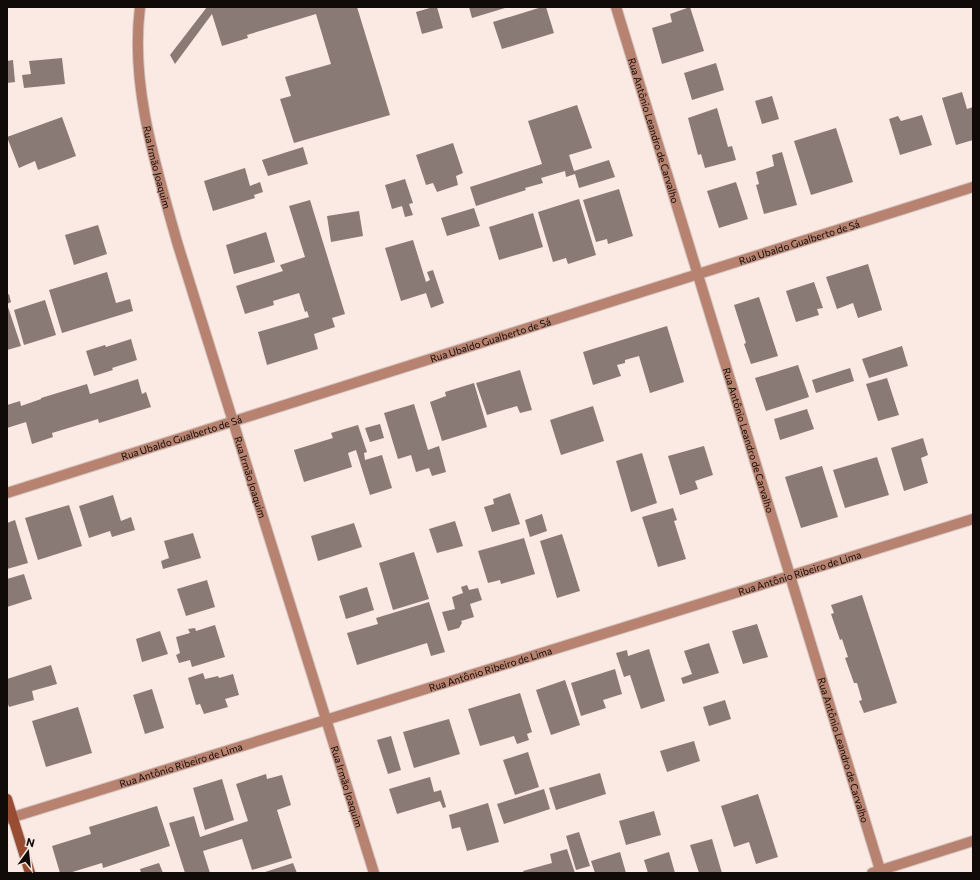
<svg xmlns="http://www.w3.org/2000/svg" width="980" height="880" font-family="Commissioner,sans-serif">
	<rect width="100%" height="100%" fill="#fbe9e3"/>
	<g fill="#8a7a75">
		<polygon points="207,7 357,7 390,115 294,143 280,99 291,96 285,77 331,64 316,14 247,35 248,38 222,46 212,14 175,64 170,55"/>
		<polygon points="433,7 437,7 443,28 422,34 416,12"/>
		<polygon points="469,7 504,7 505,8 472,18"/>
		<polygon points="542,7 546,7 554,33 502,49 493,22"/>
		<polygon points="690,7 704,51 662,64 652,28 672,22 670,14"/>
		<polygon points="62,58 65,84 24,88 22,75 31,74 29,61"/>
		<polygon points="13,60 15,82 7,83 7,61"/>
		<polygon points="716,63 724,90 692,100 684,73"/>
		<polygon points="962,92 967,109 973,107 973,140 956,145 942,98"/>
		<polygon points="772,96 779,119 762,124 755,101"/>
		<polygon points="577,105 592,148 569,155 574,171 609,160 615,177 579,188 575,174 566,177 565,171 541,178 543,183 525,188 526,190 476,206 470,187 542,164 528,121"/>
		<polygon points="717,108 728,147 732,146 736,160 705,168 701,154 698,155 688,118"/>
		<polygon points="922,115 932,145 900,155 889,119 898,116 901,121"/>
		<polygon points="62,117 76,156 38,170 35,161 19,168 7,137"/>
		<polygon points="836,128 853,182 811,195 794,141"/>
		<polygon points="453,143 463,173 456,176 458,185 437,192 433,183 426,185 416,155"/>
		<polygon points="303,147 308,164 268,176 262,160"/>
		<polygon points="782,152 797,205 764,214 756,185 759,184 756,172 774,166 772,155"/>
		<polygon points="245,168 250,186 260,182 263,192 254,195 255,198 213,211 204,181"/>
		<polygon points="405,179 413,203 409,204 413,215 405,217 402,206 392,209 385,185"/>
		<polygon points="736,182 748,219 719,228 707,191"/>
		<polygon points="619,189 633,236 608,244 607,239 596,242 583,200"/>
		<polygon points="579,199 596,255 568,264 566,258 553,262 538,212"/>
		<polygon points="310,200 345,314 332,318 335,327 314,334 318,349 267,365 258,332 309,317 307,311 305,312 299,293 273,301 274,305 245,314 236,286 283,271 280,265 305,257 289,206"/>
		<polygon points="474,208 480,226 447,236 441,218"/>
		<polygon points="359,211 363,236 331,242 327,216"/>
		<polygon points="533,213 543,247 499,260 489,227"/>
		<polygon points="98,225 107,254 74,265 65,235"/>
		<polygon points="266,232 275,262 234,274 226,245"/>
		<polygon points="413,240 426,282 430,280 427,272 433,270 444,303 431,308 426,293 401,301 385,248"/>
		<polygon points="868,264 882,310 858,318 853,303 837,309 826,277"/>
		<polygon points="107,272 116,303 130,299 133,311 62,333 49,290"/>
		<polygon points="814,282 823,308 817,309 819,315 796,322 786,291"/>
		<polygon points="9,294 11,302 7,304 21,346 7,350 7,295"/>
		<polygon points="759,297 778,356 751,364 744,344 746,343 734,305"/>
		<polygon points="45,300 56,335 24,345 14,310"/>
		<polygon points="667,326 684,382 650,393 639,356 625,360 625,363 617,365 621,376 593,385 583,352"/>
		<polygon points="131,339 137,360 112,368 113,370 94,376 86,351 105,345 106,347"/>
		<polygon points="902,346 908,366 869,378 862,359"/>
		<polygon points="798,365 809,397 766,411 755,378"/>
		<polygon points="850,368 854,381 816,393 812,380"/>
		<polygon points="520,370 532,410 520,413 517,406 487,415 476,383"/>
		<polygon points="887,378 899,415 878,421 866,384"/>
		<polygon points="138,379 142,394 146,392 151,407 99,423 98,419 52,433 53,437 32,444 26,422 7,428 7,405 20,401 21,406 41,399 41,398 87,384 90,394"/>
		<polygon points="474,383 487,427 442,441 430,402 446,396 445,392"/>
		<polygon points="414,404 428,450 439,446 446,472 432,476 429,468 416,472 411,455 398,459 384,413"/>
		<polygon points="593,406 604,441 561,455 550,420"/>
		<polygon points="807,409 814,429 780,440 774,419"/>
		<polygon points="380,424 384,438 370,442 365,428"/>
		<polygon points="358,425 367,452 364,453 365,460 382,455 392,488 370,495 356,450 348,453 352,467 304,482 294,450 333,438 331,433"/>
		<polygon points="923,438 928,455 921,458 928,483 904,491 891,448"/>
		<polygon points="704,446 713,475 695,481 698,489 680,495 668,456"/>
		<polygon points="642,453 657,503 631,512 616,461"/>
		<polygon points="877,457 889,495 845,508 833,470"/>
		<polygon points="822,466 838,517 801,528 785,477"/>
		<polygon points="510,493 520,524 492,532 484,507 494,504 493,499"/>
		<polygon points="113,495 121,521 131,517 135,530 112,537 110,531 89,538 79,506"/>
		<polygon points="69,505 82,546 38,560 25,518"/>
		<polygon points="673,508 677,520 674,521 686,559 658,567 642,517"/>
		<polygon points="542,514 547,531 530,537 525,520"/>
		<polygon points="15,520 28,563 7,569 7,523"/>
		<polygon points="455,521 463,546 437,553 429,529"/>
		<polygon points="354,523 362,547 318,561 311,536"/>
		<polygon points="193,533 201,558 163,569 161,561 169,558 164,541"/>
		<polygon points="562,534 580,591 557,598 540,541"/>
		<polygon points="524,538 535,574 501,584 500,580 488,583 478,551"/>
		<polygon points="414,552 429,599 393,610 379,563"/>
		<polygon points="24,574 32,599 7,607 7,579"/>
		<polygon points="207,580 215,607 186,616 177,589"/>
		<polygon points="467,585 469,590 478,588 482,600 470,604 474,617 461,621 462,623 459,628 448,631 442,612 455,609 452,597 463,593 461,587"/>
		<polygon points="367,587 374,610 346,619 339,596"/>
		<polygon points="862,595 897,703 864,713 859,701 862,700 857,683 854,683 845,658 848,657 842,639 840,640 831,614 834,613 831,605"/>
		<polygon points="429,602 445,652 431,656 427,643 357,665 347,633 378,624 376,618"/>
		<polygon points="757,624 768,657 743,664 732,631"/>
		<polygon points="215,625 225,657 192,667 190,660 179,663 176,655 180,653 176,637 190,633 188,629 195,628 196,631"/>
		<polygon points="160,631 168,654 142,662 136,639"/>
		<polygon points="709,643 719,673 683,684 681,678 692,674 684,651"/>
		<polygon points="649,649 665,701 641,709 630,675 624,677 616,653 627,650 628,656"/>
		<polygon points="51,665 57,684 32,691 34,700 9,707 7,701 7,679"/>
		<polygon points="615,669 622,694 603,700 606,708 581,716 571,683"/>
		<polygon points="203,673 205,679 218,676 219,678 233,674 239,695 225,699 228,707 204,714 200,704 196,705 188,678"/>
		<polygon points="565,680 580,725 551,735 536,690"/>
		<polygon points="152,689 164,728 145,734 133,695"/>
		<polygon points="520,693 532,732 527,734 529,740 517,744 514,736 480,746 468,709"/>
		<polygon points="725,700 731,719 709,726 703,707"/>
		<polygon points="78,707 92,753 46,767 32,721"/>
		<polygon points="449,719 460,754 414,768 403,732"/>
		<polygon points="391,736 401,770 388,774 377,740"/>
		<polygon points="694,741 700,761 667,772 660,751"/>
		<polygon points="528,752 539,787 515,795 503,760"/>
		<polygon points="600,773 606,794 556,810 549,788"/>
		<polygon points="266,774 267,779 282,775 291,805 277,810 292,858 252,870 242,839 203,851 210,873 185,873 169,823 194,816 200,837 248,821 236,784"/>
		<polygon points="430,777 434,792 441,790 446,807 443,808 440,801 397,814 389,789"/>
		<polygon points="222,779 234,820 205,830 193,788"/>
		<polygon points="544,789 550,809 504,824 497,804"/>
		<polygon points="758,794 778,857 756,864 749,842 734,847 721,806"/>
		<polygon points="488,803 499,842 467,851 460,827 452,829 449,815"/>
		<polygon points="157,806 170,846 103,868 102,863 69,873 60,873 52,846 91,834 89,827"/>
		<polygon points="654,811 661,835 626,845 619,821"/>
		<polygon points="579,832 590,866 576,870 566,836"/>
		<polygon points="712,839 722,873 699,873 690,845"/>
		<polygon points="567,849 575,873 524,873 523,871 552,863 550,854"/>
		<polygon points="620,852 626,873 595,873 591,861"/>
		<polygon points="669,852 675,873 648,873 644,860"/>
		<polygon points="159,863 163,873 141,873 140,869"/>
		<polygon points="293,863 297,873 262,873"/>
	</g>
	<g fill="none" stroke-linecap="round" stroke-linejoin="round">
		<defs>
			<g id="street">
				<path id="s1" d="M 140,7 C 130,87 156,166 177,242 L 374,873"/>
				<path id="s2" d="M 616,7 L 881,873"/>
				<path id="s3" d="M 7,493 L 973,187"/>
				<path id="s4" d="M 7,819 L 973,519"/>
				<polyline points="872,873 973,841"/>
			</g>
			<polyline id="secondary" points="7,799 30,873"/>
		</defs>
		<use href="#street" stroke="#d5c5c0" stroke-width="12"/>
		<use href="#secondary" stroke="#d5c5c0" stroke-width="12"/>
		<use href="#street" stroke="#b7826f" stroke-width="10"/>
		<use href="#secondary" stroke="#984c31" stroke-width="10"/>
	</g>
	<g text-anchor="middle" dominant-baseline="central" stroke-width="3" stroke-linejoin="round" paint-order="stroke">
		<g font-size="10" fill="#100b09" stroke="#fbe9e3">
			<text stroke="none"><textPath href="#s2" startOffset="129">Rua Antônio Leandro de Carvalho</textPath></text>
			<text stroke="none"><textPath href="#s1" startOffset="162">Rua Irmão Joaquim</textPath></text>
			<text stroke="none"><textPath href="#s3" startOffset="831">Rua Ubaldo Gualberto de Sá</textPath></text>
			<text stroke="none"><textPath href="#s3" startOffset="507">Rua Ubaldo Gualberto de Sá</textPath></text>
			<text stroke="none"><textPath href="#s3" startOffset="183">Rua Ubaldo Gualberto de Sá</textPath></text>
			<text stroke="none"><textPath href="#s2" startOffset="453">Rua Antônio Leandro de Carvalho</textPath></text>
			<text stroke="none"><textPath href="#s1" startOffset="486">Rua Irmão Joaquim</textPath></text>
			<text stroke="none"><textPath href="#s4" startOffset="830">Rua Antônio Ribeiro de Lima</textPath></text>
			<text stroke="none"><textPath href="#s4" startOffset="506">Rua Antônio Ribeiro de Lima</textPath></text>
			<text stroke="none"><textPath href="#s2" startOffset="777">Rua Antônio Leandro de Carvalho</textPath></text>
			<text stroke="none"><textPath href="#s4" startOffset="182">Rua Antônio Ribeiro de Lima</textPath></text>
			<text stroke="none"><textPath href="#s1" startOffset="810">Rua Irmão Joaquim</textPath></text>
		</g>
	</g>
	<rect width="980" height="880" fill="none" stroke="#100b09" stroke-width="16"/>
	<g transform="translate(28 852) rotate(15)" stroke="#fbe9e3" stroke-width="3" paint-order="stroke">
	<path d="M0-3L7 15L0 10L-7 15Z" fill="#100b09"/>
	<text y="-6" font-size="11" font-weight="bold" text-anchor="middle" fill="#100b09">N</text>
	</g>
</svg>
